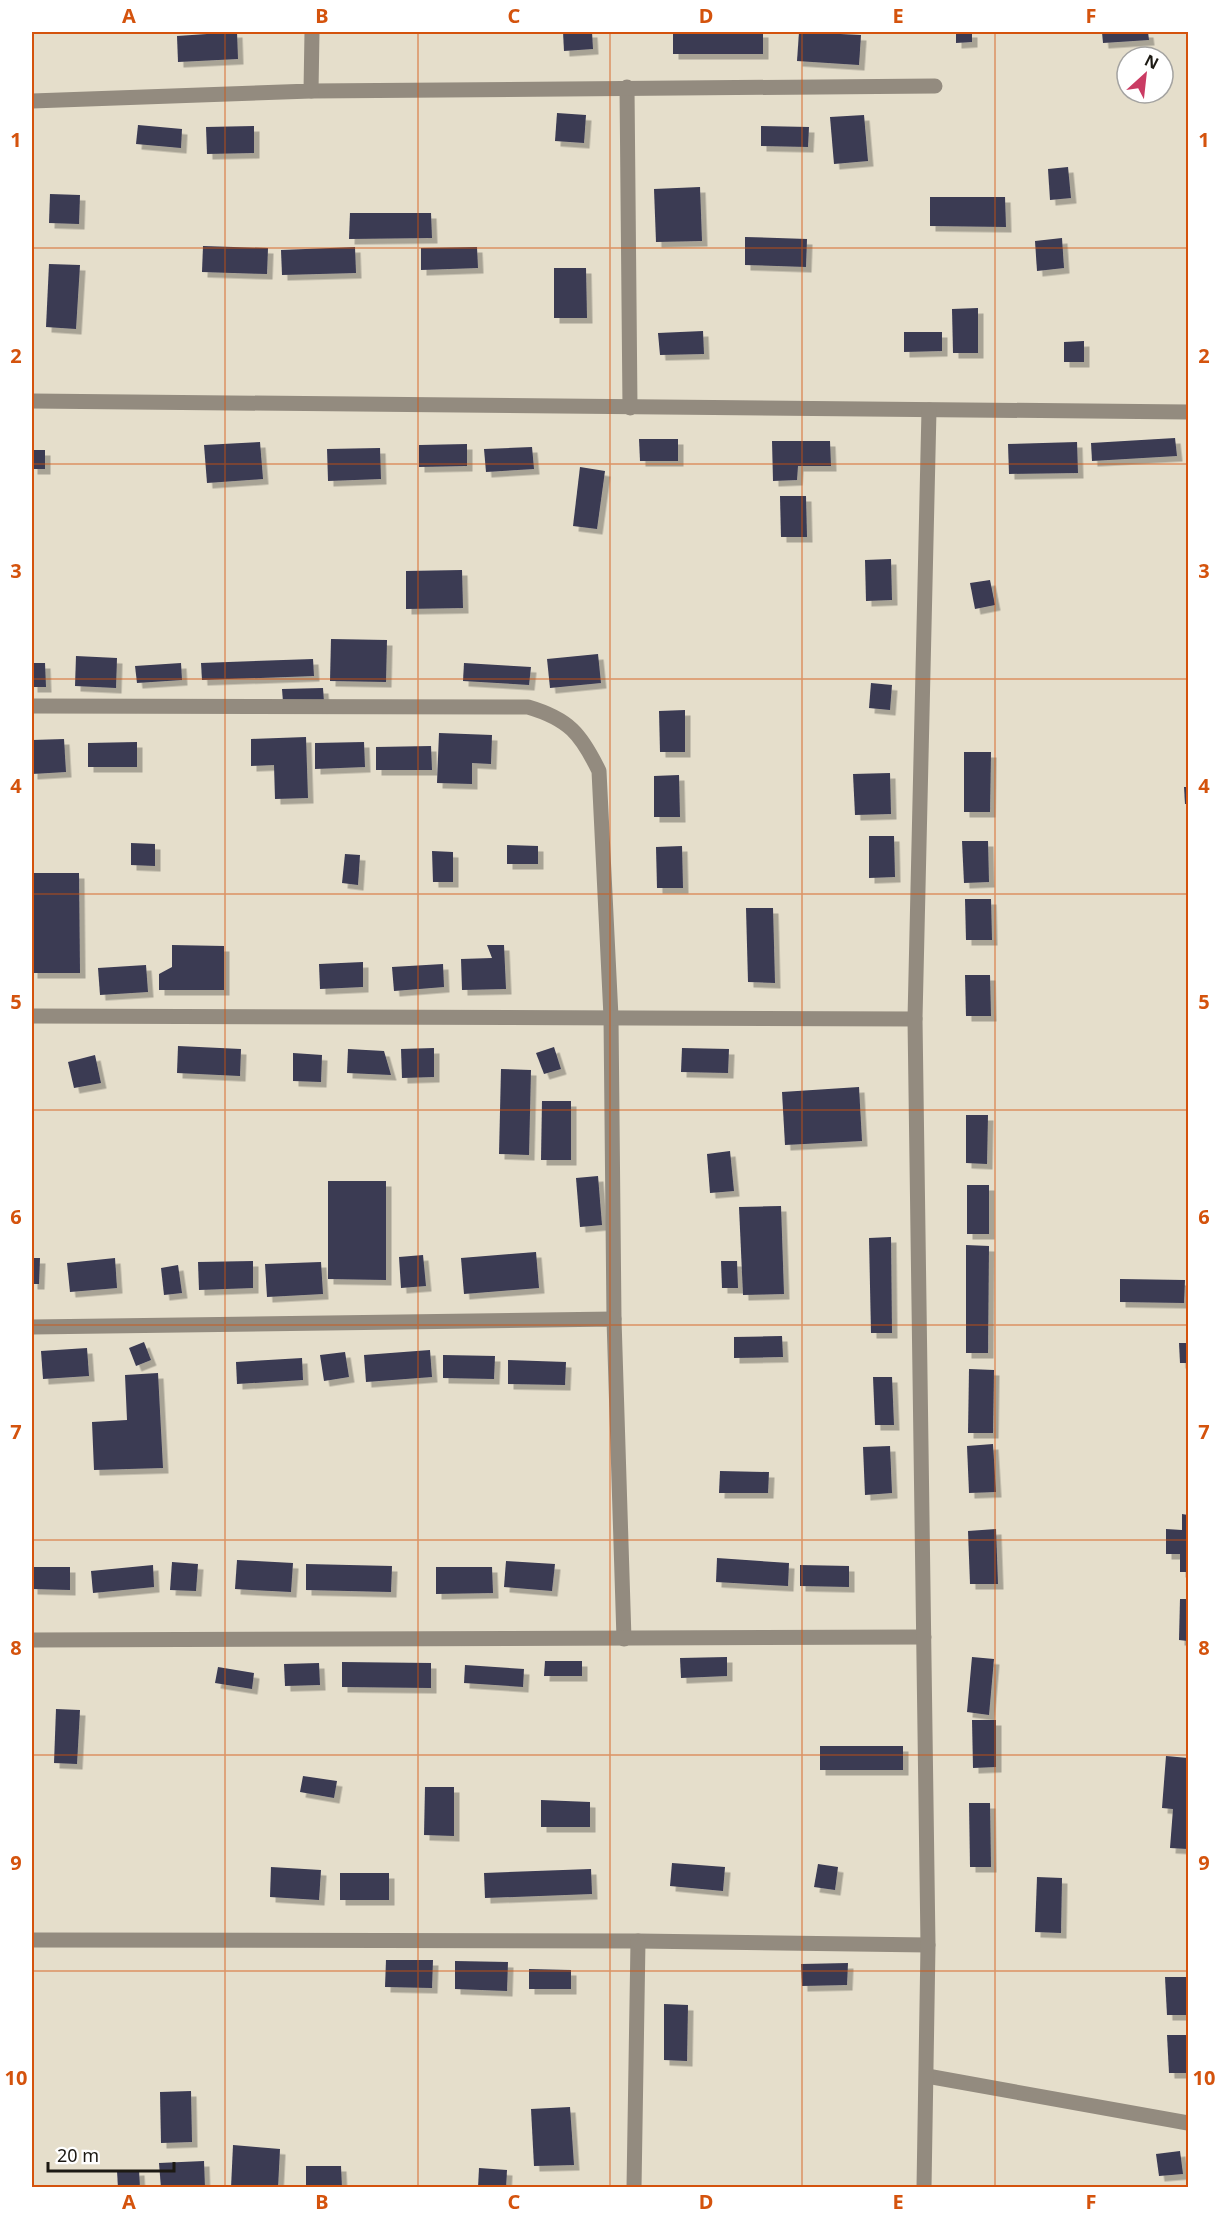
<svg xmlns="http://www.w3.org/2000/svg" width="1220" height="2219" font-family="'Noto Sans',sans-serif">
	<defs>
		<filter id="shadow"><feDropShadow dx="5.5" dy="5.5" stdDeviation="0" flood-color="#0004"/></filter>
	</defs>
	<rect width="100%" height="100%" fill="#e5decb"/>
	<g fill="#3a3a53" filter="url(#shadow)">
		<polygon points="237,32 238,59 178,62 177,36"/>
		<polygon points="563,32 592,32 593,49 564,51"/>
		<rect x="673" y="32" width="90" height="22"/>
		<polygon points="799,32 861,35 859,65 797,61"/>
		<polygon points="956,32 972,32 972,42 956,43"/>
		<polygon points="1102,32 1148,32 1149,40 1103,43"/>
		<polygon points="557,113 586,115 584,143 555,141"/>
		<polygon points="864,115 868,161 834,164 830,117"/>
		<polygon points="138,125 182,129 181,148 136,144"/>
		<polygon points="254,126 254,153 207,154 206,127"/>
		<polygon points="761,126 809,127 808,147 761,146"/>
		<polygon points="1068,167 1071,198 1050,200 1048,169"/>
		<polygon points="700,187 702,241 656,242 654,189"/>
		<polygon points="50,194 80,195 79,224 49,223"/>
		<polygon points="930,197 1005,197 1006,227 930,226"/>
		<polygon points="350,213 431,213 432,238 349,239"/>
		<polygon points="745,237 807,239 806,267 745,265"/>
		<polygon points="1062,238 1064,268 1037,271 1035,241"/>
		<polygon points="203,246 268,248 267,274 202,272"/>
		<polygon points="355,247 356,273 282,275 281,250"/>
		<polygon points="477,247 478,268 421,270 421,248"/>
		<polygon points="49,264 80,265 76,329 46,327"/>
		<polygon points="554,268 586,268 587,318 554,318"/>
		<polygon points="978,308 978,353 953,353 952,309"/>
		<polygon points="703,331 704,354 660,355 658,333"/>
		<polygon points="904,332 942,332 942,351 904,352"/>
		<polygon points="1084,341 1084,362 1064,362 1064,342"/>
		<polygon points="1175,438 1177,456 1092,461 1091,443"/>
		<polygon points="639,439 678,439 678,461 640,461"/>
		<polygon points="772,441 830,441 831,466 798,466 797,480 773,481"/>
		<polygon points="260,442 263,479 207,483 204,445"/>
		<polygon points="1077,442 1078,473 1009,474 1008,444"/>
		<polygon points="467,444 467,466 419,467 419,445"/>
		<polygon points="532,447 534,469 486,472 484,449"/>
		<polygon points="380,448 381,479 328,481 327,449"/>
		<rect x="32" y="450" width="13" height="19"/>
		<polygon points="580,467 605,471 597,529 573,526"/>
		<polygon points="780,496 806,496 807,537 781,537"/>
		<polygon points="891,559 892,600 866,601 865,560"/>
		<polygon points="462,570 463,608 406,609 406,571"/>
		<polygon points="990,580 995,605 975,609 970,583"/>
		<polygon points="331,639 387,640 386,682 330,681"/>
		<polygon points="598,654 601,683 550,688 547,659"/>
		<polygon points="76,656 117,658 116,688 75,686"/>
		<polygon points="313,659 314,676 202,680 201,663"/>
		<polygon points="32,663 45,663 46,687 32,687"/>
		<polygon points="181,663 182,680 137,683 135,666"/>
		<polygon points="464,663 531,667 529,685 463,681"/>
		<polygon points="871,683 892,685 890,710 869,708"/>
		<polygon points="323,688 324,702 283,702 282,689"/>
		<polygon points="685,710 685,752 660,752 659,711"/>
		<polygon points="439,733 492,735 491,764 472,763 472,784 437,783"/>
		<polygon points="306,737 308,798 275,799 274,765 251,766 251,739"/>
		<polygon points="64,739 66,772 32,774 32,740"/>
		<polygon points="137,742 137,767 88,767 88,743"/>
		<polygon points="364,742 365,767 315,769 315,743"/>
		<polygon points="431,746 432,770 376,770 376,747"/>
		<polygon points="964,752 991,752 990,812 964,812"/>
		<polygon points="890,773 891,814 855,815 853,774"/>
		<polygon points="679,775 680,817 654,817 654,776"/>
		<polygon points="1184,787 1188,787 1188,804 1185,804"/>
		<polygon points="869,836 894,836 895,877 869,878"/>
		<polygon points="962,841 988,841 989,882 964,883"/>
		<polygon points="131,843 155,844 155,866 131,865"/>
		<polygon points="507,845 538,846 538,864 507,864"/>
		<polygon points="682,846 683,888 657,888 656,847"/>
		<polygon points="432,851 453,852 453,882 433,882"/>
		<polygon points="345,854 360,855 358,885 342,883"/>
		<polygon points="32,873 79,873 80,973 32,973"/>
		<polygon points="965,899 991,899 992,940 966,940"/>
		<polygon points="746,908 773,908 775,983 748,982"/>
		<polygon points="172,945 224,946 224,990 159,990 159,974 172,967"/>
		<polygon points="487,945 504,945 506,989 462,990 461,959 492,958"/>
		<polygon points="363,962 363,987 320,989 319,964"/>
		<polygon points="443,964 444,987 394,991 392,967"/>
		<polygon points="146,965 148,992 100,995 98,968"/>
		<polygon points="965,975 990,975 991,1016 966,1016"/>
		<polygon points="178,1046 241,1049 240,1076 177,1073"/>
		<polygon points="554,1047 561,1069 544,1074 536,1053"/>
		<polygon points="434,1048 434,1077 402,1078 401,1049"/>
		<polygon points="682,1048 729,1049 728,1073 681,1072"/>
		<polygon points="348,1049 384,1051 391,1075 347,1073"/>
		<polygon points="293,1053 322,1055 321,1082 293,1081"/>
		<polygon points="95,1055 101,1083 74,1088 68,1062"/>
		<polygon points="501,1069 531,1070 529,1155 499,1154"/>
		<polygon points="859,1087 862,1141 785,1145 782,1092"/>
		<polygon points="542,1101 571,1101 571,1160 541,1160"/>
		<polygon points="966,1115 988,1115 987,1164 966,1163"/>
		<polygon points="730,1151 734,1191 710,1193 707,1154"/>
		<polygon points="598,1176 602,1225 580,1227 576,1178"/>
		<polygon points="328,1181 386,1181 386,1280 328,1279"/>
		<rect x="967" y="1185" width="22" height="49"/>
		<polygon points="781,1206 784,1294 743,1295 739,1207"/>
		<polygon points="891,1237 892,1333 871,1333 869,1238"/>
		<polygon points="966,1245 989,1246 988,1353 966,1353"/>
		<polygon points="536,1252 539,1288 464,1294 461,1258"/>
		<polygon points="423,1255 426,1286 401,1288 399,1257"/>
		<polygon points="32,1258 40,1258 39,1284 32,1284"/>
		<polygon points="115,1258 117,1288 70,1292 67,1263"/>
		<polygon points="253,1261 253,1288 199,1290 198,1262"/>
		<polygon points="721,1261 737,1261 738,1288 722,1288"/>
		<polygon points="321,1262 323,1294 267,1297 265,1264"/>
		<polygon points="178,1265 182,1293 164,1295 161,1268"/>
		<polygon points="1120,1279 1185,1280 1184,1303 1120,1302"/>
		<polygon points="782,1336 783,1357 734,1358 734,1337"/>
		<polygon points="144,1342 151,1360 136,1366 129,1348"/>
		<polygon points="1179,1343 1188,1343 1188,1363 1180,1363"/>
		<polygon points="87,1348 89,1376 43,1379 41,1351"/>
		<polygon points="430,1350 432,1377 366,1382 364,1355"/>
		<polygon points="345,1352 349,1377 324,1381 320,1355"/>
		<polygon points="443,1355 495,1356 494,1379 443,1378"/>
		<polygon points="302,1358 303,1380 237,1384 236,1362"/>
		<polygon points="508,1360 566,1362 565,1385 508,1384"/>
		<polygon points="969,1369 994,1370 993,1433 968,1433"/>
		<polygon points="158,1373 163,1468 94,1470 92,1422 127,1420 125,1375"/>
		<polygon points="873,1377 892,1377 894,1425 875,1425"/>
		<polygon points="993,1444 996,1492 969,1493 967,1446"/>
		<polygon points="890,1446 892,1493 865,1495 863,1447"/>
		<polygon points="720,1471 769,1472 768,1493 719,1493"/>
		<polygon points="1182,1514 1188,1515 1188,1572 1180,1572 1180,1554 1166,1554 1166,1529 1182,1530"/>
		<polygon points="996,1529 998,1584 970,1584 968,1531"/>
		<polygon points="717,1558 789,1563 788,1586 716,1582"/>
		<polygon points="237,1560 293,1563 291,1592 235,1589"/>
		<polygon points="506,1561 555,1564 552,1591 504,1587"/>
		<polygon points="172,1562 198,1564 196,1591 170,1590"/>
		<polygon points="306,1564 392,1566 391,1592 306,1590"/>
		<polygon points="153,1565 154,1587 93,1593 91,1571"/>
		<polygon points="800,1565 849,1566 849,1587 800,1586"/>
		<polygon points="32,1567 70,1567 70,1590 32,1589"/>
		<polygon points="436,1567 492,1567 493,1593 436,1594"/>
		<polygon points="1180,1599 1188,1599 1188,1641 1179,1640"/>
		<polygon points="727,1657 727,1676 681,1678 680,1658"/>
		<polygon points="972,1657 994,1659 989,1715 967,1712"/>
		<polygon points="545,1661 582,1661 582,1676 544,1676"/>
		<polygon points="342,1662 431,1663 431,1688 342,1687"/>
		<polygon points="319,1663 320,1685 285,1686 284,1664"/>
		<polygon points="465,1665 524,1669 523,1687 464,1683"/>
		<polygon points="218,1667 254,1673 252,1689 215,1683"/>
		<polygon points="56,1709 80,1710 77,1764 54,1763"/>
		<polygon points="972,1720 996,1720 996,1767 973,1768"/>
		<rect x="820" y="1746" width="83" height="24"/>
		<polygon points="1166,1756 1188,1758 1188,1849 1170,1848 1173,1809 1162,1808"/>
		<polygon points="303,1776 337,1781 334,1798 300,1792"/>
		<polygon points="425,1787 454,1787 454,1836 424,1835"/>
		<polygon points="541,1800 590,1802 590,1827 541,1827"/>
		<polygon points="969,1803 990,1803 991,1867 970,1867"/>
		<polygon points="672,1863 725,1867 723,1891 670,1886"/>
		<polygon points="818,1864 838,1867 835,1890 814,1887"/>
		<polygon points="271,1867 321,1870 319,1900 270,1897"/>
		<polygon points="591,1869 592,1894 485,1898 484,1873"/>
		<rect x="340" y="1873" width="49" height="27"/>
		<polygon points="1037,1877 1062,1878 1061,1933 1035,1932"/>
		<polygon points="386,1960 433,1960 432,1988 385,1987"/>
		<polygon points="455,1961 508,1962 507,1991 455,1989"/>
		<polygon points="848,1963 847,1985 802,1986 801,1964"/>
		<polygon points="529,1969 571,1970 571,1989 529,1989"/>
		<polygon points="1165,1977 1188,1977 1188,2015 1167,2015"/>
		<polygon points="664,2004 688,2005 687,2061 664,2060"/>
		<polygon points="1167,2035 1188,2035 1188,2073 1169,2073"/>
		<polygon points="191,2091 192,2142 161,2143 160,2092"/>
		<polygon points="570,2107 574,2165 534,2166 531,2109"/>
		<polygon points="233,2145 280,2149 278,2188 231,2188"/>
		<polygon points="1180,2151 1183,2174 1159,2176 1156,2154"/>
		<polygon points="204,2161 205,2188 161,2188 159,2163"/>
		<polygon points="306,2166 341,2166 342,2188 306,2188"/>
		<polygon points="479,2168 507,2170 506,2188 478,2188"/>
		<polygon points="139,2170 140,2188 118,2188 117,2171"/>
	</g>
	<g fill="none" stroke-linecap="round" stroke-linejoin="round">
		<g stroke="#938b7f" stroke-width="15">
			<polyline points="627,87 630,408"/>
			<polyline points="311,91 935,86"/>
			<polyline points="32,101 311,91 312,32"/>
			<polyline points="32,401 1188,412"/>
			<path d="M 32,706 L 528,707 C 569,719 581,734 599,771 L 611,1017 L 614,1319"/>
			<polyline points="32,1016 915,1019"/>
			<polyline points="32,1327 614,1319 624,1639"/>
			<polyline points="32,1640 924,1637"/>
			<polyline points="32,1940 638,1941 928,1945"/>
			<polyline points="927,2076 1188,2123"/>
			<polyline points="634,2188 638,1941"/>
			<polyline points="924,2188 928,1945 915,1019 929,410"/>
		</g>
	</g>
	<path fill="none" stroke="#d4530d" stroke-width="1.5" stroke-opacity="0.55" d="M 225,32 L 225,2188M 418,32 L 418,2188M 610,32 L 610,2188M 802,32 L 802,2188M 995,32 L 995,2188M 32,248 L 1188,248M 32,464 L 1188,464M 32,679 L 1188,679M 32,894 L 1188,894M 32,1110 L 1188,1110M 32,1325 L 1188,1325M 32,1540 L 1188,1540M 32,1755 L 1188,1755M 32,1971 L 1188,1971"/>
	<rect width="1220" height="2219" fill="none" stroke="#ffffff" stroke-width="66"/>
	<g transform="translate(1145 75) rotate(27)"><circle r="28" fill="#ffffff" stroke="#a4a3a1" stroke-width="1.5"/>
	<path d="M0-4.5L10 22L0 15L-10 22Z" fill="#ca3b63"/>
	<text y="-9" font-size="16" font-weight="bold" text-anchor="middle" fill="#1c1913">N</text>
	</g>
	<path d="M48 2162v9h126v-9" fill="none" stroke="#1c1913" stroke-width="3"/>
	<text x="57" y="2162" font-size="18" fill="#1c1913" stroke="#ffffff" stroke-width="4.5" paint-order="stroke">20 m</text>
	<rect x="33" y="33" width="1154" height="2153" fill="none" stroke="#d4530d" stroke-width="2"/>
	<g font-size="20" text-anchor="middle" font-weight="bold" fill="#d4530d">
		<text x="129" y="23">A</text>
		<text x="322" y="23">B</text>
		<text x="514" y="23">C</text>
		<text x="706" y="23">D</text>
		<text x="898" y="23">E</text>
		<text x="1091" y="23">F</text>
		<text x="16" y="147">1</text>
		<text x="1204" y="147">1</text>
		<text x="16" y="363">2</text>
		<text x="1204" y="363">2</text>
		<text x="16" y="578">3</text>
		<text x="1204" y="578">3</text>
		<text x="16" y="793">4</text>
		<text x="1204" y="793">4</text>
		<text x="16" y="1009">5</text>
		<text x="1204" y="1009">5</text>
		<text x="16" y="1224">6</text>
		<text x="1204" y="1224">6</text>
		<text x="16" y="1439">7</text>
		<text x="1204" y="1439">7</text>
		<text x="16" y="1655">8</text>
		<text x="1204" y="1655">8</text>
		<text x="16" y="1870">9</text>
		<text x="1204" y="1870">9</text>
		<text x="16" y="2085">10</text>
		<text x="1204" y="2085">10</text>
		<text x="129" y="2209">A</text>
		<text x="322" y="2209">B</text>
		<text x="514" y="2209">C</text>
		<text x="706" y="2209">D</text>
		<text x="898" y="2209">E</text>
		<text x="1091" y="2209">F</text>
	</g>
</svg>
